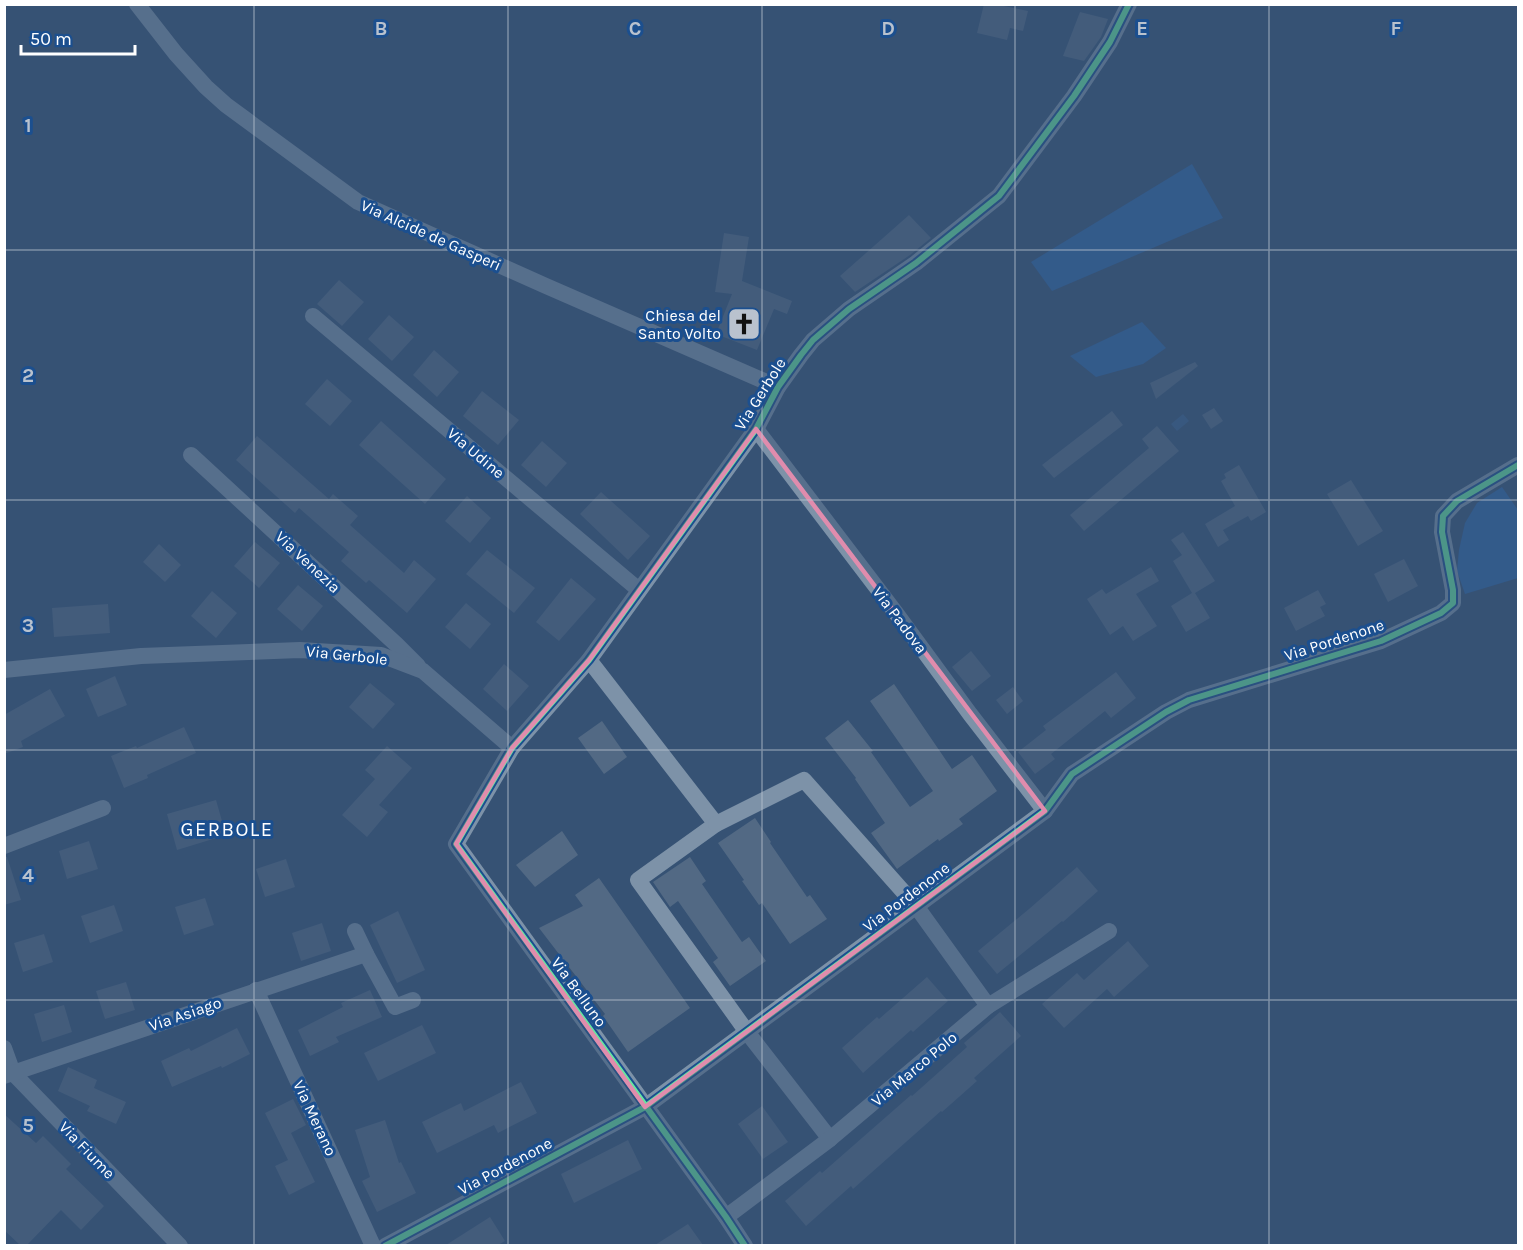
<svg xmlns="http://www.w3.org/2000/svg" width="1523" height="1250" font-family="Karla,sans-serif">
	<rect width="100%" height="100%" fill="#365274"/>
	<g fill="#2f66a5">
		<polygon points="1192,164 1223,218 1052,291 1031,262"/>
		<polygon points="1142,322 1166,348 1143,364 1096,377 1070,356"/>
		<polygon points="1502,487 1518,510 1518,578 1465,594 1457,571 1459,550 1465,523 1477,503"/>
	</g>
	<polygon fill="#3b618d" points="1183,414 1189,421 1177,431 1171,424"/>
	<g fill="#526984">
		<polygon points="984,4 1005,4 1004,6 1028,11 1023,31 1010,28 1007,40 977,33"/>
		<polygon points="1080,12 1108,19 1101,37 1084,61 1063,56"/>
		<polygon points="909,215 931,238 910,255 855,292 840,276"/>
		<polygon points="724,233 749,237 742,281 792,301 787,314 774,309 757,350 716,334 732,294 715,292"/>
		<polygon points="339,280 364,302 342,326 317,304"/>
		<polygon points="389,315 414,337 392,361 368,339"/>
		<polygon points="434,350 459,372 437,397 413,375"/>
		<polygon points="1195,362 1198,366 1156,399 1150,383"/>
		<polygon points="327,379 352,401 330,426 305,404"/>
		<polygon points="482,391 519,420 498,445 463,416"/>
		<polygon points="1214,408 1223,421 1211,429 1202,415"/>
		<polygon points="1112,411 1123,425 1054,478 1042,465"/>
		<polygon points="381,421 446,479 425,504 359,445"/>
		<polygon points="1157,426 1179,451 1084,531 1070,515 1149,448 1142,439"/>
		<polygon points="257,436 329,499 333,494 358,516 350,525 404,573 414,560 436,579 407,613 369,580 366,583 341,561 349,552 299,508 295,513 236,460"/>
		<polygon points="542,441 567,463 546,487 521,465"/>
		<polygon points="1239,465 1266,512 1251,521 1248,516 1223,530 1229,540 1218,547 1205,524 1235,506 1221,481 1226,478 1224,474"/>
		<polygon points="1351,480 1383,531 1358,546 1327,494"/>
		<polygon points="601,492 650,536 628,560 580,514"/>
		<polygon points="467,496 491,518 470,543 445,521"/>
		<polygon points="1183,532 1215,581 1195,593 1210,618 1186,632 1171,606 1192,593 1173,561 1182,555 1171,540"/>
		<polygon points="255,542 280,563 259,588 234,566"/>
		<polygon points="159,544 181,565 165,582 143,562"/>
		<polygon points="487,550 535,588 514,613 466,574"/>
		<polygon points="1404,559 1418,586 1388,602 1374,574"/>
		<polygon points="1151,567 1159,581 1136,594 1157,626 1133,641 1123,626 1110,635 1087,599 1102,589 1106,594"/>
		<polygon points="571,578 596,599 559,641 536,622"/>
		<polygon points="298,585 323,606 302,631 277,609"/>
		<polygon points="1318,590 1326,604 1320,607 1325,616 1296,631 1284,608"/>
		<polygon points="212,591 237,613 216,638 191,616"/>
		<polygon points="466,603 491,624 470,649 445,627"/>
		<polygon points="108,604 110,633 54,637 52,608"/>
		<polygon points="971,651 991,676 972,691 952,667"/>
		<polygon points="504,664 529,686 507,711 483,689"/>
		<polygon points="1116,672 1136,698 1111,718 1105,711 1051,754 1055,759 1035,774 1018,752 1046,730 1043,726"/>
		<polygon points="115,676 127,705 98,717 86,689"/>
		<polygon points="370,683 395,704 373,729 349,707"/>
		<polygon points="894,684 952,769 972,755 997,791 959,819 963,824 939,841 938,839 897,869 871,833 885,823 855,779 856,778 825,738 848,720 873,751 871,752 910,807 933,791 870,701"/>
		<polygon points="1013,687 1023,701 1007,714 996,700"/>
		<polygon points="50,689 65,716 21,741 23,747 4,754 4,715"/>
		<polygon points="602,721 627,757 604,774 578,738"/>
		<polygon points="184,727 196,753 147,775 148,778 124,788 111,756 136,746 137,748"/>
		<polygon points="387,746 412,768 379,805 388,812 367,837 342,815 375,779 365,770"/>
		<polygon points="216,800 226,835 177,850 167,814"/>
		<polygon points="755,818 771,842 770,843 807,897 810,895 827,919 790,944 762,903 759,905 742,881 744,880 718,843"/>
		<polygon points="562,831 578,855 535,887 516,865"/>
		<polygon points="89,841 98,869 67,879 59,851"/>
		<polygon points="4,857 7,857 21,900 4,905"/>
		<polygon points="690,857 706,881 702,884 742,942 749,937 766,961 730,986 713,962 718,958 678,901 670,907 653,882"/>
		<polygon points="286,859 295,887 265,897 256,869"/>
		<polygon points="1077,867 1098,891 1063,922 1062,921 997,974 978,951 1029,909"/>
		<polygon points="599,878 690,1008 628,1052 603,1016 605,1014 539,928 583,906 575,895"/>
		<polygon points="205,898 214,925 184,935 175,907"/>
		<polygon points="114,905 123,931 90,943 81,916"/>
		<polygon points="398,911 425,970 397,983 370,925"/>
		<polygon points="322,923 331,951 301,961 292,933"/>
		<polygon points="44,934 53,962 23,972 14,943"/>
		<polygon points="1128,941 1149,966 1114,997 1107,989 1064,1028 1042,1004 1077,973 1084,980"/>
		<polygon points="927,977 948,1001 913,1032 911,1030 863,1073 842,1048 877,1017 879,1019"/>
		<polygon points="126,982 135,1010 105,1019 96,991"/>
		<polygon points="370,990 382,1017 336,1037 339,1042 310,1056 298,1030 343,1007 341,1003"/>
		<polygon points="64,1005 72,1032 42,1042 34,1014"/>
		<polygon points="1000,1012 1021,1036 974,1078 977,1081 942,1112 941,1111 853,1189 851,1186 806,1226 785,1201 820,1171 822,1173 911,1095 912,1096 967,1047 964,1043"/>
		<polygon points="422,1025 436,1053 378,1081 364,1053"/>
		<polygon points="237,1028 250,1054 222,1068 221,1066 172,1087 161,1061 189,1048 191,1051"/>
		<polygon points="68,1067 97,1080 94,1088 126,1102 116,1124 87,1111 90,1106 58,1091"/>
		<polygon points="521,1082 537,1113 498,1133 494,1125 437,1153 422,1122 461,1103 464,1111"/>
		<polygon points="293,1099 306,1125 291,1133 315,1182 289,1195 275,1166 288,1160 265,1113"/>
		<polygon points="762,1106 788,1142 763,1159 738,1124"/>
		<polygon points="4,1114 36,1143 43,1136 71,1164 66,1169 104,1206 81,1230 61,1210 27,1245 20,1245 4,1230"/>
		<polygon points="385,1120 399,1163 401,1162 416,1193 377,1212 362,1181 370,1177 355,1130"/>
		<polygon points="628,1140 642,1169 574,1203 561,1174"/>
		<polygon points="490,1217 505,1241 498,1245 446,1245"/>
		<polygon points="688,1224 703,1245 655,1245"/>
	</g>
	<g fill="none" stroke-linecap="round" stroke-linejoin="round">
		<g stroke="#7d92a8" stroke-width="16">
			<polyline points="137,4 176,54 206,87 226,105 358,202 546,286 778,387"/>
			<polyline points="313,316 639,590"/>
			<polyline points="756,429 896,613 970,714 1045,811"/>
			<polyline points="191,455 397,645 418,666"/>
			<polyline points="589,660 716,824 638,880 747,1032 830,1139"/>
			<polyline points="4,670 141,656 300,650 381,655 423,671 512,748"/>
			<polyline points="716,824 804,780 916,906 988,1006"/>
			<polyline points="4,846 103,808"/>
			<polyline points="366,954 395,1007 413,1000"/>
			<polyline points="256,990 373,1246"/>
			<polyline points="4,1048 13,1073 180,1246"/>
			<polyline points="4,1076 366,954 355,931"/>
			<polyline points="726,1217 830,1139 988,1006 1109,931"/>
			<polyline points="385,1246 645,1107 1045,811 1072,774 1166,712 1189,700 1381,641 1441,613 1453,603 1453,590 1442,532 1443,516 1457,501 1518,465"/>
			<polyline points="745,1246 726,1217 456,844 512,748 589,660 756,429 778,387 801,355 813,340 849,309 916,263 999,196 1074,96 1110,42 1129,4"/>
		</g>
		<defs>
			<g id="cycleway">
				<polyline points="385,1246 645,1107 1045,811 1072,774 1166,712 1189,700 1381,641 1441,613 1453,603 1453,590 1442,532 1443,516 1457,501 1518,465"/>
				<polyline points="745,1246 726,1217 456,844 512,748 589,660 756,429 778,387 801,355 813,340 849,309 916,263 999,196 1074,96 1110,42 1129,4"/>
			</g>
		</defs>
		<use href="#cycleway" stroke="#1b4f8f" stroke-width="10"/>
		<use href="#cycleway" stroke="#66e7a1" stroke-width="6"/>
	</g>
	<path d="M0 0H1523V1250H0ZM 756,429 L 1045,811 L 645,1107 L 456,844 L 512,748 L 589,660 Z" fill="#365274" fill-opacity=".55" fill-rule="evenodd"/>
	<path fill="none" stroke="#e08cad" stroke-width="4.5" stroke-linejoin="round" d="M 756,429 L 1045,811 L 645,1107 L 456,844 L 512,748 L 589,660 Z"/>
	<path fill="none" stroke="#b9c2ce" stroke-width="1.5" stroke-opacity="0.55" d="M 254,4 L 254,1246M 508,4 L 508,1246M 762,4 L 762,1246M 1015,4 L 1015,1246M 1269,4 L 1269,1246M 4,250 L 1518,250M 4,500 L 1518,500M 4,750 L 1518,750M 4,1000 L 1518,1000"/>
	<defs>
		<symbol id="church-square" viewBox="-11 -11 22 22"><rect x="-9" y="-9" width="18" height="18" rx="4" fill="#b9c2ce" stroke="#1b4f8f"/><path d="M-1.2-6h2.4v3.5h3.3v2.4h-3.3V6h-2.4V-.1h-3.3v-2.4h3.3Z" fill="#111"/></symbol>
	</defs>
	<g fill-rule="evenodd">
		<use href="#church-square" x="725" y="305" width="38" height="38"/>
	</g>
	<g text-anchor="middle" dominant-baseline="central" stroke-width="6" stroke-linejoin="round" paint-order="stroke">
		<g font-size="16" fill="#fff" stroke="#1b4f8f">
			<text transform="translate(431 235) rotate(24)">Via Alcide de Gasperi</text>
			<text transform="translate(760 394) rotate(-58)">Via Gerbole</text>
			<text transform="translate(476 453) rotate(40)">Via Udine</text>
			<text transform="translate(308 562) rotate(43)">Via Venezia</text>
			<text transform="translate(900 620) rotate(53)">Via Padova</text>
			<text transform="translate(1334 640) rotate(-18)">Via Pordenone</text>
			<text transform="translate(347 655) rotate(6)">Via Gerbole</text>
			<text transform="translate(906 897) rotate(-37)">Via Pordenone</text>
			<text transform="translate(579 992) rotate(54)">Via Belluno</text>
			<text transform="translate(185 1014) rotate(-19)">Via Asiago</text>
			<text transform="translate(914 1069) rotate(-40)">Via Marco Polo</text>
			<text transform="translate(315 1118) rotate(65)">Via Merano</text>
			<text transform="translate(87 1150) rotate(46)">Via Fiume</text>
			<text transform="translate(505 1166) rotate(-28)">Via Pordenone</text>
		</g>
		<g font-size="16" fill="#fff" stroke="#1b4f8f" text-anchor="end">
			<text x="721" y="315">Chiesa del<tspan x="721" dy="18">Santo Volto</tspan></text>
		</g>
		<g font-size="20" letter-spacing="1.5" fill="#fff" stroke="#1b4f8f">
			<text x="227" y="829">GERBOLE</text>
		</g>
	</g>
	<g font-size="20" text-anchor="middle" font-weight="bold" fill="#b9c2ce" stroke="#1b4f8f" stroke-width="6" stroke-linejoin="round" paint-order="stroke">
		<text x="381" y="35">B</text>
		<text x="635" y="35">C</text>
		<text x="888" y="35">D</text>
		<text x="1142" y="35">E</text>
		<text x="1396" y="35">F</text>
		<text x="28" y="132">1</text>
		<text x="28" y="382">2</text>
		<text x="28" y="632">3</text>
		<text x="28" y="882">4</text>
		<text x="28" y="1132">5</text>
	</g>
	<rect width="1523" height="1250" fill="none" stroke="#ffffff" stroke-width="12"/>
	<path d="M21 45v9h114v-9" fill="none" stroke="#ffffff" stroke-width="3"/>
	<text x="30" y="45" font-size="18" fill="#ffffff" stroke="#1b4f8f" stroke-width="4.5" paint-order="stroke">50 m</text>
</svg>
